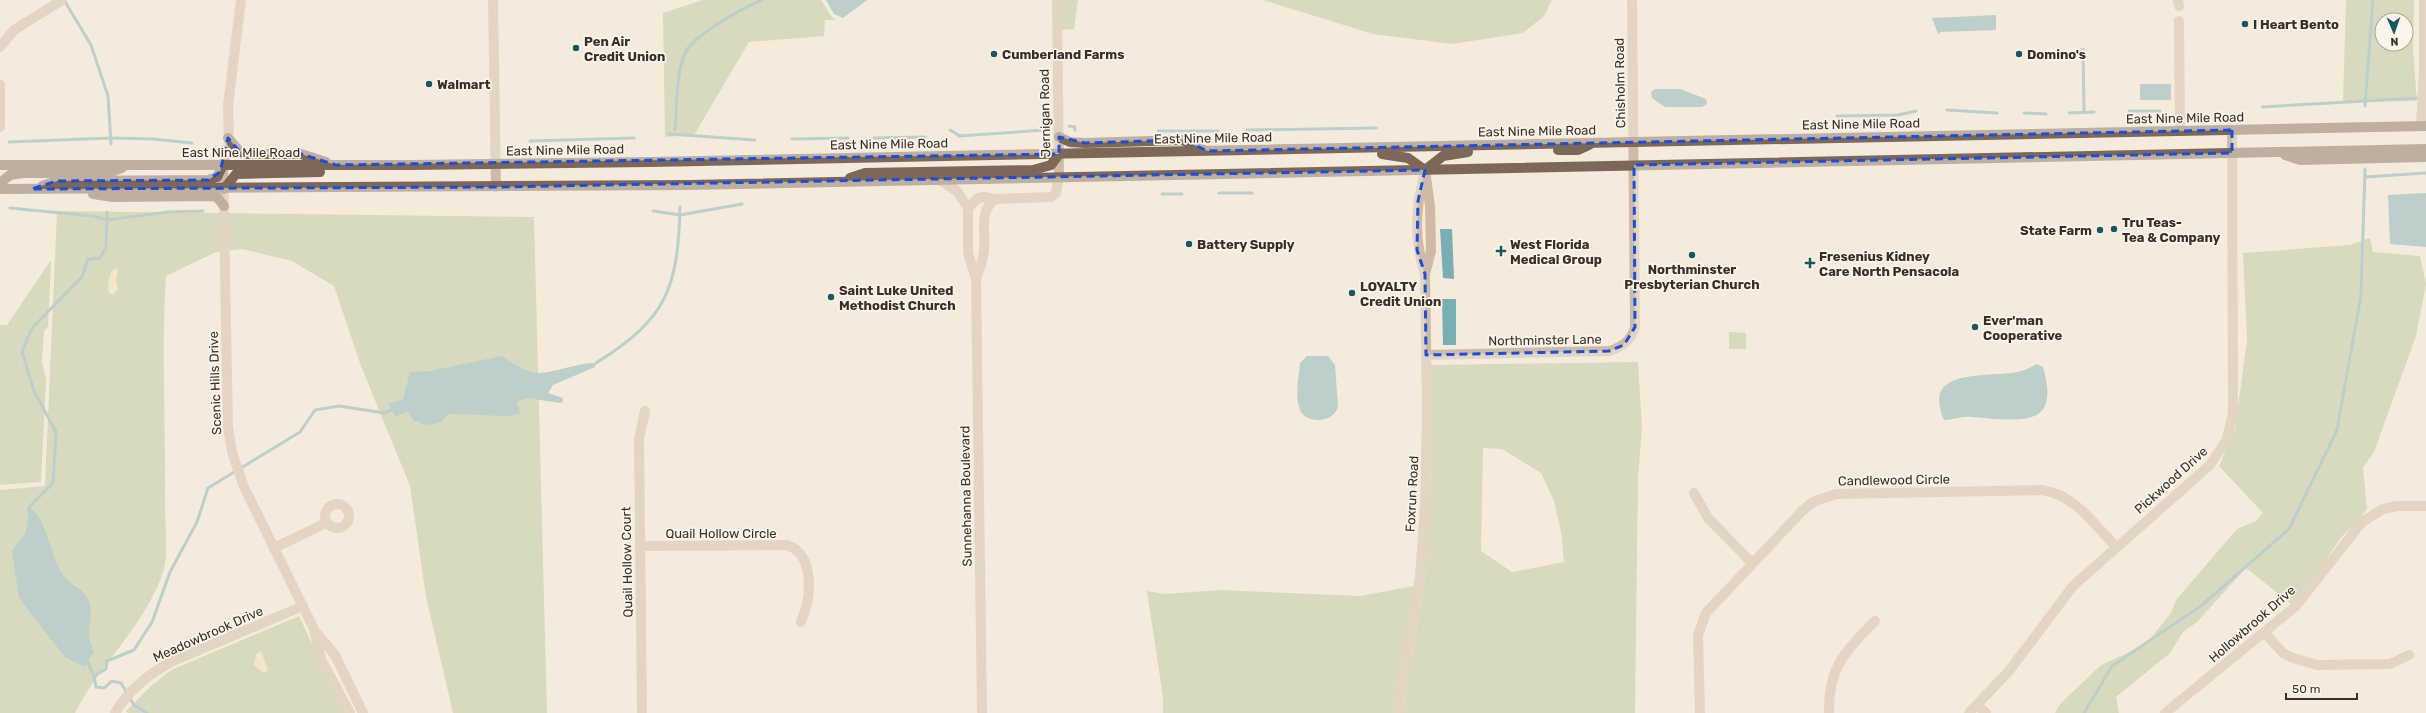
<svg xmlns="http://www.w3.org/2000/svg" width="2426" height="713" font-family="Rubik,sans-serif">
	<rect width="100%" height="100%" fill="#f4ebdd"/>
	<g fill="#b4c59b" fill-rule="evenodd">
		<polygon points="703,0 821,0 831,16 836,20 825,20 824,36 749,42 694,135 665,137 663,13"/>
		<polygon points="1062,0 1078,0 1074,29 1062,30"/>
		<polygon points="1263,0 1552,0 1544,16 1523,33 1452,44 1373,34"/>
		<path d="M 2346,0 L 2414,0 L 2413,51 L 2417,101 L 2343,102 ZM 2382,20 L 2406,20 L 2406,44 L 2382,44 Z"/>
		<path d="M 57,211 L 534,217 L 547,713 L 453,713 L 426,597 L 410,486 L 361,366 L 334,286 L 292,261 L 242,249 L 216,252 L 166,276 C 161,352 166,427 165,503 C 165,520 168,555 164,569 C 147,624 100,663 75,713 L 0,713 L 0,490 L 45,486 Z"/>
		<path d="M 2370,238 L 2373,252 L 2420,256 L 2426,284 L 2416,336 L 2374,452 L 2363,468 L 2367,509 C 2360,520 2348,529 2340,539 C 2324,561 2311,586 2291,604 L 2246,568 L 2197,622 L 2183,632 L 2170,653 L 2116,697 L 2119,713 L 2055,713 L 2060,704 L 2101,665 L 2145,645 L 2171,613 L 2176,600 L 2237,529 L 2256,521 L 2263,513 L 2219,466 L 2235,429 L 2247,340 L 2243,253 L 2350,245 Z"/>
		<polygon points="51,260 48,327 44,331 42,362 46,380 41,482 0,485 0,325 7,325"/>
		<polygon points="1729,332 1746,333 1746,349 1729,349"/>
		<path d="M 1638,362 L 1642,428 L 1638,478 L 1635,713 L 1402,713 L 1425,577 L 1431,477 L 1431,365 ZM 1483,448 L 1502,449 L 1541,473 L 1554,501 L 1561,532 L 1564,562 L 1512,572 L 1481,551 Z"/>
		<polygon points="1414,586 1392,713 1163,713 1163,697 1147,591 1165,594 1220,590 1360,596"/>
		<polygon points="299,616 345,713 128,713 126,711 151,686 171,670"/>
	</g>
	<g fill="#f2e0b1">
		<path d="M 115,268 L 118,270 L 116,281 L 118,289 L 114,294 L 110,294 C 106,288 109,272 115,268 Z"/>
		<polygon points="261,651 268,670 265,673 262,672 254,665 256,654"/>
	</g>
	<g fill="#79aeb4">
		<polygon points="826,0 867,0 843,18 834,14"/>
		<polygon points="1996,15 1996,30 1941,32 1938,34 1932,18"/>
		<rect x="2140" y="84" width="31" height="16"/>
		<polygon points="1655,89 1680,89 1706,99 1707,104 1702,107 1665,107 1652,98 1651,92"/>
		<polygon points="2426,193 2426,247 2390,244 2388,195"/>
		<polygon points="1440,229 1452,229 1454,279 1443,278"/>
		<polygon points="1442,299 1456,299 1456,345 1443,345"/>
		<path d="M 502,356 C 512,363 528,374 541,373 C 560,371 577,363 596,363 L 595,367 L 553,385 L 548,393 L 563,398 L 563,402 L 560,403 L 527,398 L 517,402 L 520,413 L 510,416 L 448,414 C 441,425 435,424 422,425 L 420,421 L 414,421 L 407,411 L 395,417 L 389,404 L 403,399 L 410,372 L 430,371 Z"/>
		<path d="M 1307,356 L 1328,356 L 1335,365 L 1338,406 C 1335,424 1303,425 1299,407 C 1295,395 1299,376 1300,363 Z"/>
		<path d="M 2037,364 L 2043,367 C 2062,431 2017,420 1971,417 C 1962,416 1953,420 1944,420 C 1921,367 1986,378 2017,372 C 2024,371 2031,367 2037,364 Z"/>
		<path d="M 29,507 C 46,516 51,559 63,575 C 70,585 87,590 90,604 C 94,621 83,630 94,652 L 84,667 L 65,657 L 19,598 L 12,551 L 26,532 Z"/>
	</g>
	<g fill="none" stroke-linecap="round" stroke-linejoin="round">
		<g stroke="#79aeb4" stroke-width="3">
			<polyline points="64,0 91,45 108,96 111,144"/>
			<polyline points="2083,49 2084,112"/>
			<polyline points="2365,106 2373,0"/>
			<polyline points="2262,107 2417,98"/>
			<polyline points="1947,110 1997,113"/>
			<polyline points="2129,111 2160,111"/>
			<polyline points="2024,113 2046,114"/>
			<polyline points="2069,113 2094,112"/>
			<polyline points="1837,116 1898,115 1916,111"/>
			<polyline points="1069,126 1075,127 1075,130"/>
			<path d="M 675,129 C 677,105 676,78 684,55 C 691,36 743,8 762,0"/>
			<polyline points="950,130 960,136"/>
			<polyline points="1247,130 1376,128"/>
			<polyline points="1158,131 1218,131"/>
			<polyline points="669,134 755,140"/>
			<polyline points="959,136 1045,130 1048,125"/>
			<polyline points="874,138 925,137"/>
			<polyline points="792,139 848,138"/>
			<polyline points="530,141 634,138"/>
			<polyline points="9,142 111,138 153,139 192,143"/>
			<polyline points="2365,177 2426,173"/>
			<polyline points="1219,193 1252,193"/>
			<polyline points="1162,194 1182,194"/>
			<polyline points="10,208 92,216 107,220 168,212 203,211"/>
			<polyline points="653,211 680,215 742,204"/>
			<path d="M 596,363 C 667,319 678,288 680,207"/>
			<polyline points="29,511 29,507 53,483 56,432 34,391 22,352 32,328 82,277 88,259 100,258 106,248 107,212"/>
			<polyline points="87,661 94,676 96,687 104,688 112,681 121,683 134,705 147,713"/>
			<polyline points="94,676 106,669 107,661 134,650 152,622 170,572 197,522 208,488 300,432 315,410 339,406 384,413 391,410"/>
			<polyline points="2084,713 2112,666 2201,606 2289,529 2337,430 2361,295 2365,169"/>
		</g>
		<g stroke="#cebba7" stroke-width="10">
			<polyline points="241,0 228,105 229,145 223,165 228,427 232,452 244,487 314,629 321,659 350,713"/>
			<polyline points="493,0 496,187"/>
			<polyline points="2178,0 2179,6"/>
			<polyline points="2179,21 2180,131"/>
			<polyline points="0,47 14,30 62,0"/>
			<polyline points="0,85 0,127"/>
			<polyline points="2421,126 2424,72 2424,0"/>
			<path d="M 1424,176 C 1415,210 1414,240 1425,274"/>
			<polyline points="938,179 957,191 968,208"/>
			<path d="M 976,279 C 979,270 983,261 984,251 C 986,232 978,210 996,199"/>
			<path d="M 1426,355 L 1609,351 C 1622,347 1631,341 1635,327 L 1632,0"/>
			<polyline points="1694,493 1708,518 1752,563"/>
			<circle cx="337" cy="516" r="12"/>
			<path d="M 640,546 L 787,545 C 816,555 811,599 801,622"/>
			<polyline points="274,548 326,523"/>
			<polyline points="316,632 335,655 363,713"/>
			<polyline points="2265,633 2283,653 2293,658 2317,665 2390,664 2409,655"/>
			<polyline points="1977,705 1986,713"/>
			<path d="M 115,713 C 128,691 149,674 171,662 L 303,606"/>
			<polyline points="642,713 639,439 645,411"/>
			<polyline points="982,713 976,279 968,253 968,208 978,198 984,197 996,199 1051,197 1056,193 1059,177 1057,0"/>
			<polyline points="1397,713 1420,576 1425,507 1427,412 1425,274 1431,251 1430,206 1425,170"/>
			<path d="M 1700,713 L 1698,635 L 1706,613 L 1803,510 L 1813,502 L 1836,494 L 2042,490 C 2075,495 2094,524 2116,547"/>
			<path d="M 1829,713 C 1828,668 1845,651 1875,621"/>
			<polyline points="1969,713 2009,671 2073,586 2210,465 2227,439 2233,413 2232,130"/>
			<polyline points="2165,713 2296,606 2362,522 2383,509 2397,506 2426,506"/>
		</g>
		<g stroke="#7d6758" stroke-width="10">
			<polyline points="1059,137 1070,142 1085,143 1182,140 1204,150"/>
			<polyline points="228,138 240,152 247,154 301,154 326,162"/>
			<polyline points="1558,150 1578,150 1589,145"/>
			<polyline points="1382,154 1408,158 1425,170"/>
			<polyline points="2285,155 2300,160 2426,157"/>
			<polyline points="0,165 410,165 650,162 2426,126"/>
			<polyline points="1425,170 1443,156 1468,152"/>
			<polyline points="850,178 865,173 1033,170 1051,165 1059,154"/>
			<polyline points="0,183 10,175 23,173 107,173 122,168"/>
			<polyline points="42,186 57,181 208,180 217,177 223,165"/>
			<polyline points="0,189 689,185 2426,149"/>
			<polyline points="224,189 236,174 320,172"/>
			<polyline points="93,194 113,197 212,196 217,197 224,206"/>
		</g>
	</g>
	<path d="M0 0H2426V713H0ZM 2232,130 L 2232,153 L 1634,165 L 1635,327 L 1624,345 L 1609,351 L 1426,355 L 1425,274 L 1417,250 L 1418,201 L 1425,170 L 496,187 L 31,189 L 57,181 L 208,180 L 220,172 L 228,138 L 240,152 L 247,154 L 301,154 L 336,165 L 1059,154 L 1059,137 L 1085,143 L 1182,140 L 1208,151 Z" fill="#f4ebdd" fill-opacity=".55" fill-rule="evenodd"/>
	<path fill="none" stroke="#1d4ed8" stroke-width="3" stroke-dasharray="8 5" stroke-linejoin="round" d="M 2232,130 L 2232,153 L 1634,165 L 1635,327 L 1624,345 L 1609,351 L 1426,355 L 1425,274 L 1417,250 L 1418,201 L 1425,170 L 496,187 L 31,189 L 57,181 L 208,180 L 220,172 L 228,138 L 240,152 L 247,154 L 301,154 L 336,165 L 1059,154 L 1059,137 L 1085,143 L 1182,140 L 1208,151 Z"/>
	<g fill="#1a565f" stroke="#fbf4ea" stroke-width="1.5">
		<circle cx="2245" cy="24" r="4"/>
		<circle cx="576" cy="48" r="4"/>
		<circle cx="994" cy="54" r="4"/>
		<circle cx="2019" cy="54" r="4"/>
		<circle cx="429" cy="84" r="4"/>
		<circle cx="2114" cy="229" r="4"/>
		<circle cx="2100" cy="230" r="4"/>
		<circle cx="1189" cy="244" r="4"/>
		<path d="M1499 245h4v4h4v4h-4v4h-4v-4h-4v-4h4z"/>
		<circle cx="1692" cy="255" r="4"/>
		<path d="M1808 257h4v4h4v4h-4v4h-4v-4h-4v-4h4z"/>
		<circle cx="1352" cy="293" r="4"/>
		<circle cx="831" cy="297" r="4"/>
		<circle cx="1975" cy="327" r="4"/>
	</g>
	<g text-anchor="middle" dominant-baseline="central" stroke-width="3.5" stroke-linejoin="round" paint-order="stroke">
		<g font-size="13" font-weight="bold" fill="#3a2f28" stroke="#fbf4ea" text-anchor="start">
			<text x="2253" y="24">I Heart Bento</text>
			<text x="584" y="41">Pen Air<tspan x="584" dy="15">Credit Union</tspan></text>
			<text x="1002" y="54">Cumberland Farms</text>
			<text x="2027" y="54">Domino's</text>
			<text x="437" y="84">Walmart</text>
			<text x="2122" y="222">Tru Teas-<tspan x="2122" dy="15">Tea &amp; Company</tspan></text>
			<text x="2092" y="230" text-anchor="end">State Farm</text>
			<text x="1197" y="244">Battery Supply</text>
			<text x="1510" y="244">West Florida<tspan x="1510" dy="15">Medical Group</tspan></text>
			<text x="1819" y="256">Fresenius Kidney<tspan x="1819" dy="15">Care North Pensacola</tspan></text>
			<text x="1692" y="269" text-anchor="middle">Northminster<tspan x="1692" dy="15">Presbyterian Church</tspan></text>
			<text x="1360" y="286">LOYALTY<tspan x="1360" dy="15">Credit Union</tspan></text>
			<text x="839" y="290">Saint Luke United<tspan x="839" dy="15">Methodist Church</tspan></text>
			<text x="1983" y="320">Ever'man<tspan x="1983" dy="15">Cooperative</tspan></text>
		</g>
		<g font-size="13" fill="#3a2f28" stroke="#fbf4ea">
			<text transform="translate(1620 83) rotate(-91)">Chisholm Road</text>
			<text transform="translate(1045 113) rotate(-91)">Jernigan Road</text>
			<text transform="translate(2185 118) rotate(-1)">East Nine Mile Road</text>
			<text transform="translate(1861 124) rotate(-1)">East Nine Mile Road</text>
			<text transform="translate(1537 131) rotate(-1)">East Nine Mile Road</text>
			<text transform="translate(1213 138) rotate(-1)">East Nine Mile Road</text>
			<text transform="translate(889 144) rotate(-1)">East Nine Mile Road</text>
			<text transform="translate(565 150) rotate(-1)">East Nine Mile Road</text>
			<text x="241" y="152">East Nine Mile Road</text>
			<text transform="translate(1545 340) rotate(-1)">Northminster Lane</text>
			<text transform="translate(215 383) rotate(-92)">Scenic Hills Drive</text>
			<text transform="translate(1894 480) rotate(-1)">Candlewood Circle</text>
			<text transform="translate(2171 480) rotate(-42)">Pickwood Drive</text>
			<text transform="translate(1412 494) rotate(-87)">Foxrun Road</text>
			<text transform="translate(966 496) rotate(-91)">Sunnehanna Boulevard</text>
			<text x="721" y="533">Quail Hollow Circle</text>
			<text transform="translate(627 562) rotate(-91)">Quail Hollow Court</text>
			<text transform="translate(2252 624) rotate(-41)">Hollowbrook Drive</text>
			<text transform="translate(208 634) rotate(-24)">Meadowbrook Drive</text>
		</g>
	</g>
	<g transform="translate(2394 32) rotate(178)"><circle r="19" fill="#fbf4ea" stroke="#aea59c"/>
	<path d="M0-3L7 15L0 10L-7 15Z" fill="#1a565f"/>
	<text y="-6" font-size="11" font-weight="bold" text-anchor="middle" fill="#3a2f28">N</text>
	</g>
	<path d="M2286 693v6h71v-6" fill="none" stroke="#3a2f28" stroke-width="2"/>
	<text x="2292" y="693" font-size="12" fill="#3a2f28" stroke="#fbf4ea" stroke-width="3" paint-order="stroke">50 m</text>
</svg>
